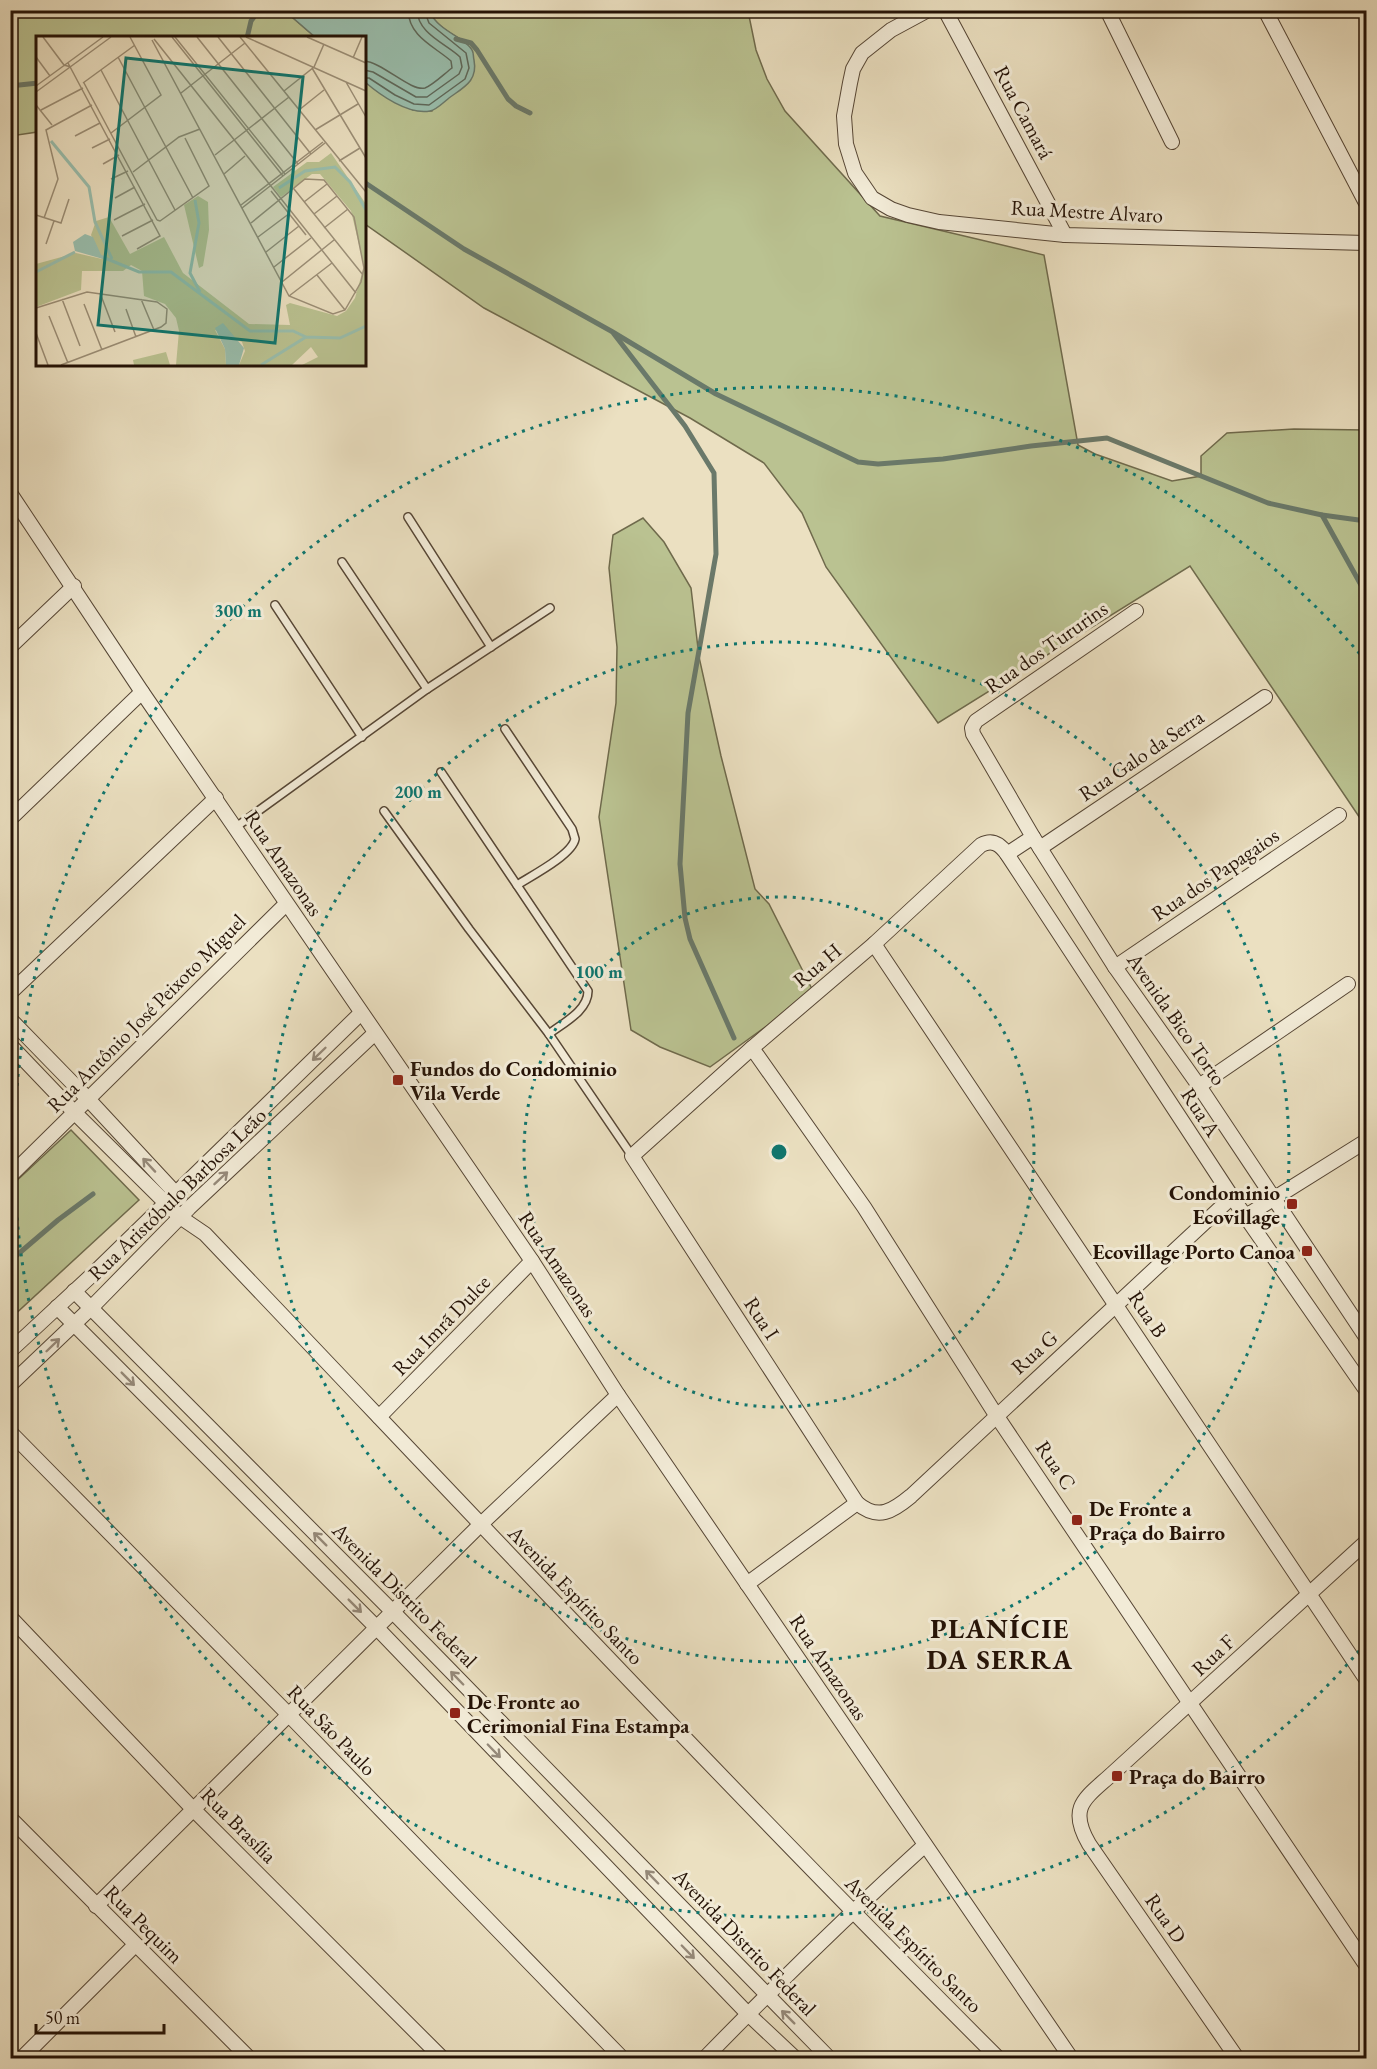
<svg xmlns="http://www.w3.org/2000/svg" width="1377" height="2069" font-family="'EB Garamond',serif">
	<rect width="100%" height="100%" fill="#ebe0c1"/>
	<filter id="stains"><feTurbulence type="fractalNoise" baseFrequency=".00333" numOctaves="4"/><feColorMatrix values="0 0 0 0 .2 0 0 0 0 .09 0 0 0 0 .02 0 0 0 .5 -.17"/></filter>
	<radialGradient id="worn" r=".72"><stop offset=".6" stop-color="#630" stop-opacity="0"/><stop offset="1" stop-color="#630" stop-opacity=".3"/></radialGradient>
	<g fill="#bac291" stroke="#6f6a4c" stroke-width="1.5">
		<polygon points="10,11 285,11 315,37 38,38 37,132 11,136"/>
		<path d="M 429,11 L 748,11 L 756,50 L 767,79 L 785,111 L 880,216 L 1044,255 L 1078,445 L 1095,454 L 1172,481 L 1201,476 L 1201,456 L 1227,433 L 1294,429 L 1366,430 L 1366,827 L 1190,566 L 938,723 L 826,567 L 802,513 L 764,463 L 690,418 L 484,308 L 365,224 L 365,82 L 393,100 L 413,110 L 432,111 L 460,39 C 448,32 435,24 429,11 Z"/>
		<polygon points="643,518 664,542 691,588 699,657 721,756 755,889 769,904 812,989 768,1025 710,1067 660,1047 631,1030 599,817 616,703 617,647 609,568 613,535"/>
		<polygon points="71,1130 139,1200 11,1318 11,1186"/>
	</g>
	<path fill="#99bead" stroke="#6a796a" stroke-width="1.5" d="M 285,11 L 429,11 C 439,32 465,37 472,50 C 474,53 473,57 474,60 C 478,81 464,87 449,98 C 444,102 436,110 430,111 C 408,115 380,95 365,82 L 364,38 L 315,37 Z"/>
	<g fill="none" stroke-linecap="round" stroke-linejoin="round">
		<g stroke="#5e685a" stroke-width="1.5">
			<path d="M 364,61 C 382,62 411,92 425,88 C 433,85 444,74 452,68 L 451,61 C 434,46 409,37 408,10"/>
			<path d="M 364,70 L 373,72 L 416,97 L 427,97 L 459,74 L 462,67 L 460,57 C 445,43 418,34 417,10"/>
			<polyline points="364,78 369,78 395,95 414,104 429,105 465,79 469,68 466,53 429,23 424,10"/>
		</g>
		<g stroke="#6a796a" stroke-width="5">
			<polyline points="247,38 251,21 259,10"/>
			<polyline points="456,39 471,43 477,50 508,99 516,106 530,113"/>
			<polyline points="10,86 38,83"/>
			<polyline points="364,182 464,249 611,331 716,394 858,462 878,464 943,459 1031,446 1107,438 1268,503 1322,515 1366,521"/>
			<polyline points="614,334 685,426 714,473 716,554 688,713 680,864 685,918 690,939 734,1038"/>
			<polyline points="1322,515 1366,594"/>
			<polyline points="10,1261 58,1220 93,1194"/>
		</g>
		<defs>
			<g id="lane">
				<polyline points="408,517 491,647"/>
				<polyline points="342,562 427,689"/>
				<polyline points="275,605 362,737"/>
				<path d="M 505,729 L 572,829 L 575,839 C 572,855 531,876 517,885"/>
				<path d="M 441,772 L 588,991 C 588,1011 563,1023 549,1034"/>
				<polyline points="384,811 469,929 549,1034 632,1156"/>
				<polyline points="236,827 427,689 550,608"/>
			</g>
			<g id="street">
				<polyline points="928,10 891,30 862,53 853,69 850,83 844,116 846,144 855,173 872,198 891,209 908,215 939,222 1065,235 1366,243"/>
				<polyline points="945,10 1065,235"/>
				<polyline points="1107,10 1172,142"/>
				<polyline points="1265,10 1366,203"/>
				<polyline points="10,493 142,692 532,1261 618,1395 1071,2058"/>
				<polyline points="1136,611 976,721 972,728 973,734 1033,837 1115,967 1199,1086 1366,1337"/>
				<polyline points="10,647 74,586"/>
				<polyline points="10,819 142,692"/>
				<polyline points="1040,848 1265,697"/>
				<polyline points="1007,854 1033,837"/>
				<polyline points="874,944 1366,1679"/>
				<polyline points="1115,967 1339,815"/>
				<polyline points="10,993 216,798"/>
				<polyline points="10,1019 89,1100 180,1198"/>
				<path d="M 10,1045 L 75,1113 L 180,1217 L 205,1234 C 468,1510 728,1788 998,2058"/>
				<polyline points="752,1048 864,1207 996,1415 1366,1965"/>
				<polyline points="1199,1086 1348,984"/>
				<polyline points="10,1176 286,904"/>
				<path d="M 1232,1197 L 911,1496 C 893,1511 878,1521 857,1503 L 632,1156 L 752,1048 L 874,944 L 981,845 C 992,839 1000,844 1007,854 L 1232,1197 L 1366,1390"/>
				<polyline points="1246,1216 1366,1141"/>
				<polyline points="74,1291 393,1612 829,2058"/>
				<polyline points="57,1307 377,1628 748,2014 795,2058"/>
				<polyline points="10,1351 93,1274 361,1013"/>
				<polyline points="10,1385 91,1308 189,1208 375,1033"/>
				<polyline points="379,1417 532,1261"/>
				<polyline points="10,1432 289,1715 622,2058"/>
				<polyline points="747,1584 857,1503"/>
				<polyline points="10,1617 193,1809 442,2058"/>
				<polyline points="10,1818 249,2058"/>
				<polyline points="96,1906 480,1525 618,1395"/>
				<polyline points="22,2058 135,1945"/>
				<path d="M 705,2058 C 776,1985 849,1914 925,1845"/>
				<path d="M 1237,2058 L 1089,1844 C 1067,1806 1086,1798 1113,1773 L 1366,1542"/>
			</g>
		</defs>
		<use href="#lane" stroke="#564635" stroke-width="10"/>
		<use href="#street" stroke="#564635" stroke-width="16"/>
		<use href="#lane" stroke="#f2ebd7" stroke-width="7"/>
		<use href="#street" stroke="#f2ebd7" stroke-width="14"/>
	</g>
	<defs><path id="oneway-shaft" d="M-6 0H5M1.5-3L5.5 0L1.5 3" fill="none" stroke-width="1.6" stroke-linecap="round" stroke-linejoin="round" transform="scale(1.5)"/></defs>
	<g stroke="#958979">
		<use href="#oneway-shaft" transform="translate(319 1054) rotate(136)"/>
		<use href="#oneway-shaft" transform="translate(149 1165) rotate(-133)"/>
		<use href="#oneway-shaft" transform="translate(221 1178) rotate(-43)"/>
		<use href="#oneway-shaft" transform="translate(53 1345) rotate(-44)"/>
		<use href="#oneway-shaft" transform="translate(128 1379) rotate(45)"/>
		<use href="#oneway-shaft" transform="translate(320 1539) rotate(-135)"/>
		<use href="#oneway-shaft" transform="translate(355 1606) rotate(45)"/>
		<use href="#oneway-shaft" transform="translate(457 1678) rotate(-134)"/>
		<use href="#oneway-shaft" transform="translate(494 1751) rotate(46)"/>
		<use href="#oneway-shaft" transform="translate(652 1877) rotate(-134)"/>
		<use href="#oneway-shaft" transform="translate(688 1952) rotate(46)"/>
		<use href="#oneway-shaft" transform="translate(788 2017) rotate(-135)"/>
	</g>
	<g fill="none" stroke="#0f766e" stroke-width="3" stroke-dasharray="3 6">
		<circle cx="779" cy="1152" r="255"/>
		<circle cx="779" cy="1152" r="510"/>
		<path d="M1365 1644A765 765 0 1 1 1365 660"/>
	</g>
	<g fill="#8f2418" stroke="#f2ebd7" stroke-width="2">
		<rect x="392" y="1074" width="12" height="12" rx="3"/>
		<rect x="1286" y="1198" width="12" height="12" rx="3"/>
		<rect x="1301" y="1245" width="12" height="12" rx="3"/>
		<rect x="1071" y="1514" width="12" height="12" rx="3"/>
		<rect x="449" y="1707" width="12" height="12" rx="3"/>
		<rect x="1111" y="1770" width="12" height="12" rx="3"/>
	</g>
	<g text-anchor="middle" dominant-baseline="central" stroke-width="6" stroke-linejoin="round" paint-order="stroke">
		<g font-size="21" fill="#241206" stroke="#f2ebd7">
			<text transform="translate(1024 112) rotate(62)">Rua Camará</text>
			<text transform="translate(1087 211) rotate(3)">Rua Mestre Alvaro</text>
			<text transform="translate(1046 647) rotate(-35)">Rua dos Tururins</text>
			<text transform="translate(1141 755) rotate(-34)">Rua Galo da Serra</text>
			<text transform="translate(284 863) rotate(56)">Rua Amazonas</text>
			<text transform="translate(1215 874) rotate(-34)">Rua dos Papagaios</text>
			<text transform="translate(817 965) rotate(-40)">Rua H</text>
			<text transform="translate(146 1013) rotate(-45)">Rua Antônio José Peixoto Miguel</text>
			<text transform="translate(1177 1019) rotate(55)">Avenida Bico Torto</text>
			<text transform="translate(1201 1112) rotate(57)">Rua A</text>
			<text transform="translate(177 1194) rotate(-44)">Rua Aristóbulo Barbosa Leão</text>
			<text transform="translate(558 1264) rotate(56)">Rua Amazonas</text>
			<text transform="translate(1148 1314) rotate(56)">Rua B</text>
			<text transform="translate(762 1318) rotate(57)">Rua I</text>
			<text transform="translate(441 1325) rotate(-46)">Rua Imrã Dulce</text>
			<text transform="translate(1034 1352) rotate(-42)">Rua G</text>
			<text transform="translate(1056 1465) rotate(56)">Rua C</text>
			<text transform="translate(405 1595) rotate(45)">Avenida Distrito Federal</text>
			<text transform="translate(576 1595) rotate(46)">Avenida Espírito Santo</text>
			<text transform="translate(1213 1655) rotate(-43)">Rua F</text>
			<text transform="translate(829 1667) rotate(56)">Rua Amazonas</text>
			<text transform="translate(332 1730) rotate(46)">Rua São Paulo</text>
			<text transform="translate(239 1825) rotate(45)">Rua Brasília</text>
			<text transform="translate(1166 1918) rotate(55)">Rua D</text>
			<text transform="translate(144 1924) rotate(45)">Rua Pequim</text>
			<text transform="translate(745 1942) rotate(46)">Avenida Distrito Federal</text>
			<text transform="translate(914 1944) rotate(45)">Avenida Espírito Santo</text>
		</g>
		<g font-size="21" font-weight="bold" fill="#241206" stroke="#f2ebd7" text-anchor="start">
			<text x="410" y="1068">Fundos do Condominio<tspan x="410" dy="24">Vila Verde</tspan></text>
			<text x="1280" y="1192" text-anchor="end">Condominio<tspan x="1280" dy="24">Ecovillage</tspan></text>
			<text x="1295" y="1251" text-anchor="end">Ecovillage Porto Canoa</text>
			<text x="1089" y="1508">De Fronte a<tspan x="1089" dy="24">Praça do Bairro</tspan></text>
			<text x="467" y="1701">De Fronte ao<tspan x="467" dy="24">Cerimonial Fina Estampa</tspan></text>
			<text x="1129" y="1776">Praça do Bairro</text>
		</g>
		<g font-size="27" font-weight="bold" letter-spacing="1.5" fill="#241206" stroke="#f2ebd7">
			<text x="1000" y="1628">PLANÍCIE<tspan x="1000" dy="31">DA SERRA</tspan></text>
		</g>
	</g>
	<g transform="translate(36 36)">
		<rect width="330" height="330" fill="#ebe0c1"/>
		<path d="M 295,117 L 330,168 L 330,329 L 266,329 L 282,321 L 275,311 L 256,329 L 203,329 L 209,315 L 206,306 L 179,294 L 189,313 L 190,329 L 140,329 L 143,295 L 140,282 L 129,268 L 108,260 L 106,235 L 95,229 L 87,235 L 46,235 L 45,254 L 0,271 L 0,228 L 40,217 L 66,223 L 55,199 L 60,185 L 73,181 L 94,218 L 128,201 L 147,237 L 213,288 L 254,289 L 250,269 L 254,267 L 301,280 L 310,275 L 319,262 L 328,230 L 315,175 L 284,138 L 276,138 L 245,161 L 237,151 L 271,126 L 283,126 ZM 162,160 L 172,166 L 173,194 L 167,230 L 163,232 L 148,169 ZM 130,316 L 134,329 L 98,329 L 97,324 Z" fill="#bac291"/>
		<path d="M 49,198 L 57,201 L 67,223 L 39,215 L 37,206 ZM 187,287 L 208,312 L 203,329 L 190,329 L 189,313 L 179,292 Z" fill="#99bead"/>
		<path fill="none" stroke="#99bead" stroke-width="3" d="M 15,105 L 53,151 L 59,186 L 76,223M 243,152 L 269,135 L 299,131 L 314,146 L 330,174M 159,164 L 163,187 L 154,237 L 164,256M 64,220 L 103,236 L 135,236 L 214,295 L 257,295 L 270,301M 0,236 L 39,216M 225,329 L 270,301 L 304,302 L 330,290"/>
		<path fill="none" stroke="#9b8e76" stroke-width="1.5" d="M 7,1 L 28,29 L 35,31M 136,1 L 247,140M 139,1 L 249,138M 161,1 L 262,128M 182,1 L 275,118M 204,1 L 330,156M 210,1 L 330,55M 271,1 L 330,27M 118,3 L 320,257M 116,4 L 253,260 L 297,278 L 309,274 L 325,246 L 328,232 L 318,181 L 288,144 L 269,143 L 215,187M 0,21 L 14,40M 82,21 L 157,162M 317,22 L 326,1M 32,27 L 124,200 L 101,213M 276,32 L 330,122M 65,34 L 139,174M 310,46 L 330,81M 47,47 L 99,9M 48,47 L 121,184M 0,50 L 67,1M 248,55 L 278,31 L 288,8M 0,56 L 75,1M 145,57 L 209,7M 0,69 L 16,89M 5,74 L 47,52M 263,74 L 288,54M 279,94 L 322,68M 75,97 L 125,59 L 94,1M 39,100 L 64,87M 56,112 L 74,103M 179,119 L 253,61M 303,125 L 324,112M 67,128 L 83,119M 97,136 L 143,101 L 164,93M 188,138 L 209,120M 75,143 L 92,135M 258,153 L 327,239M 235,155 L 270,199M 79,162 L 99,151M 268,166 L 291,148M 205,169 L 287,106M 206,172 L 289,107M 278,178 L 301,160M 0,179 L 25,187 L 33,163M 8,182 L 22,143 L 10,94 L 56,69M 78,184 L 109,168M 121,184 L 124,185 L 173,150 L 149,102M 288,192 L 312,173M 86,200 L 117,184M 222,201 L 254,177M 10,208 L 18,185M 230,216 L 263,190M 238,231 L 275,202M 281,239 L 309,274M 246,246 L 298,204M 64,257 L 79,296M 253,260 L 296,227M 26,263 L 44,310M 105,263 L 118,294M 48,268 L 66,314M 0,272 L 51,256 L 121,266 L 131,273 L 130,287 L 125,291 L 25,329M 90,273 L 100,301M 13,280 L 32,327M 0,297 L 12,329"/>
		<path fill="#0f766e" fill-opacity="0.15" stroke="#0f766e" stroke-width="3" d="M 90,22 L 267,41 L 239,307 L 62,289 Z"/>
		<rect width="330" height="330" fill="none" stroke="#241206" stroke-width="3"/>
	</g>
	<circle cx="779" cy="1152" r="9" fill="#0f766e" stroke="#f2ebd7" stroke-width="3"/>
	<g font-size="18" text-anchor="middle" font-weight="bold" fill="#0f766e" stroke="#f2ebd7" stroke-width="6" stroke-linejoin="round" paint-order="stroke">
		<text x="238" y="617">300 m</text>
		<text x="418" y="798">200 m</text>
		<text x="599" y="978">100 m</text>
	</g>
	<rect width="1377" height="2069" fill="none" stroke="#ebe0c1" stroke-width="36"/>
	<rect x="12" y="12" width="1353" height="2045" fill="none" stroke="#241206" stroke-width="3"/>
	<rect x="18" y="18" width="1341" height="2033" fill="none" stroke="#241206" stroke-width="1.5"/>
	<path d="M36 2024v9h128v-9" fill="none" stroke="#241206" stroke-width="3"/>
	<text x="45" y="2024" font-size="18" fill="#241206" stroke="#f2ebd7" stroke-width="4.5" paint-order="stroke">50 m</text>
	<rect width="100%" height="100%" filter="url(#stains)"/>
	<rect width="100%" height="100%" fill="url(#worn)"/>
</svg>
